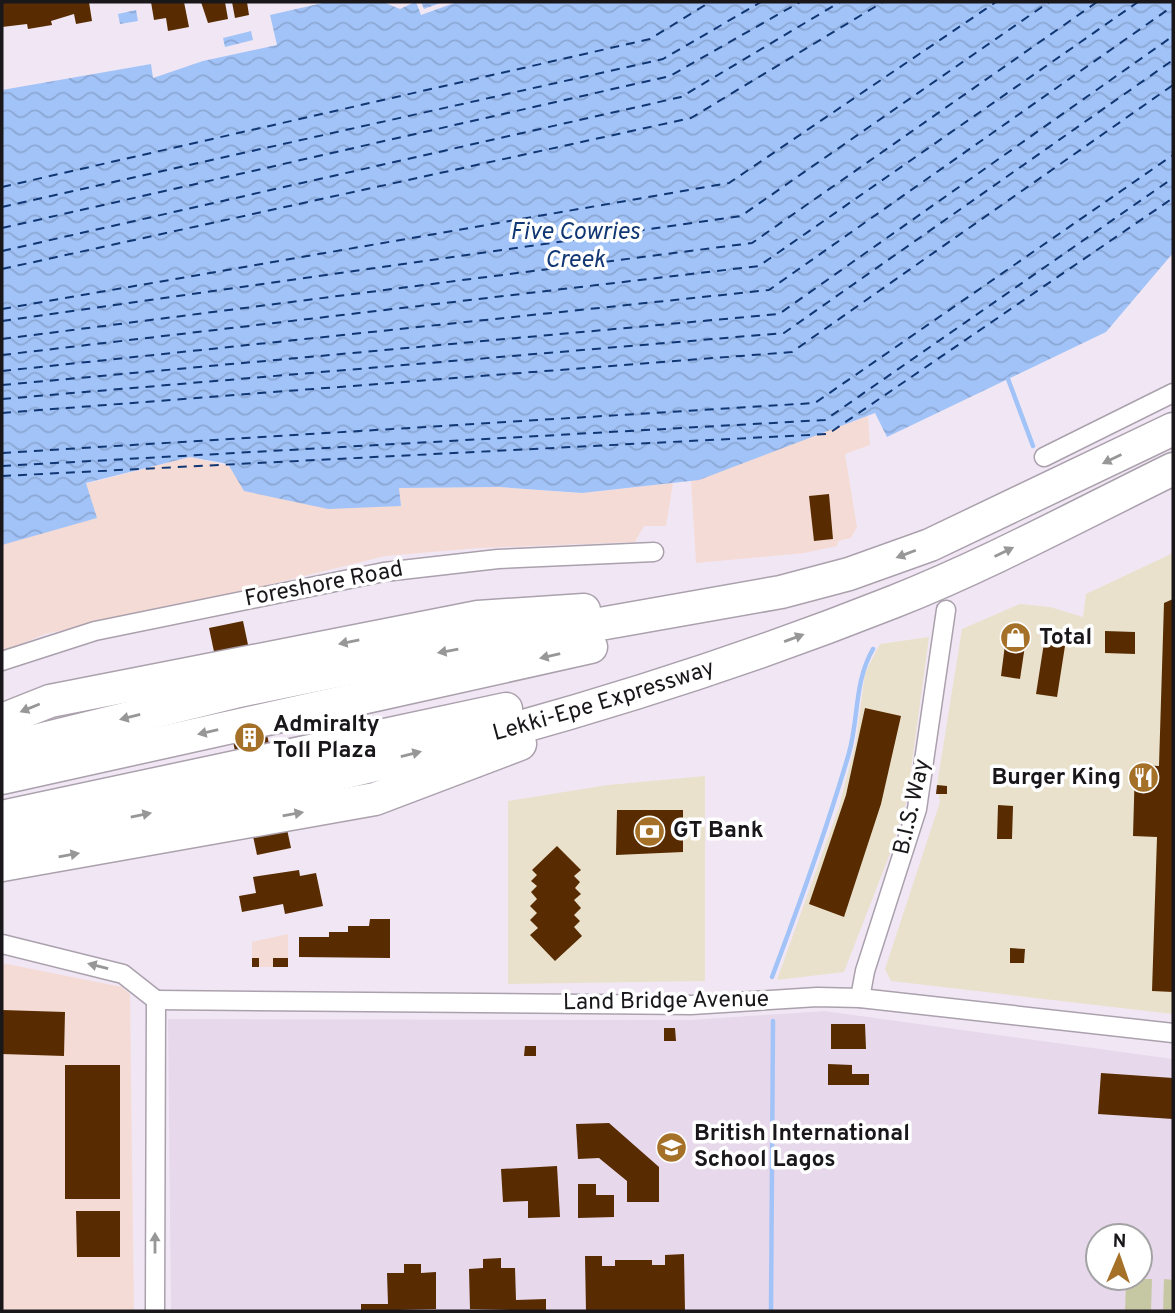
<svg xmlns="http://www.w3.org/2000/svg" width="1175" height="1313" font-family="Overpass,sans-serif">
	<defs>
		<pattern id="water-waves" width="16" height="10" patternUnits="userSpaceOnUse" patternTransform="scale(1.75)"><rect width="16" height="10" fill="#a2c3f8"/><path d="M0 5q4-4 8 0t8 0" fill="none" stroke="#8ba7d4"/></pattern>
	</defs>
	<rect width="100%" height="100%" fill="#f1e7f4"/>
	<g fill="#e9e1cc">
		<polygon points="1173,553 1173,1014 891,981 885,969 940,802 937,785 962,629 1020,604 1050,607 1083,617 1086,594"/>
		<polygon points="929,637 907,799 891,851 844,972 777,980 839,807 856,741 865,673 880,644"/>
		<polygon points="705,776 705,981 508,984 508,801 608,785"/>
	</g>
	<g fill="#f5dbd5">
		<polygon points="868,416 870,445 845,454 857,527 851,538 838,541 837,546 804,553 696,563 691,481"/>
		<polygon points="190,457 401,505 398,488 499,487 582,493 673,483 666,526 644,526 635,542 479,548 385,556 183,606 45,634 2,652 2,544 97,518 85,484"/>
		<polygon points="288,934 288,967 252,967 252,942"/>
		<polygon points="2,963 122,987 130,994 134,1311 2,1311"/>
	</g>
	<path fill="#e7d8eb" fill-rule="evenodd" d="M 824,1011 L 1173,1059 L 1173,1311 L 171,1311 L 168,1019 L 690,1020 ZM 1098,1236 L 1140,1236 L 1140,1278 L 1098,1278 Z"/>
	<g fill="#c6c8a3">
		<polygon points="1126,1279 1152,1279 1151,1311 1125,1311"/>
		<polygon points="1164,1279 1173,1280 1173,1311 1163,1311"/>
	</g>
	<g fill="url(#water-waves)">
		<polygon points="327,2 383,2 400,9 415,2 1173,2 1173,253 1106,332 887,437 875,413 699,480 582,493 499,487 399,488 401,506 328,509 244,491 228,464 190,457 86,483 97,518 2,545 2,90 151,64 153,78 203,61 277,45 270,15"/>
		<polygon points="136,10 138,21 120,24 118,14"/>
		<polygon points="251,31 253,40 225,47 223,38"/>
	</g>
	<polygon fill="#f1e7f4" points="416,2 421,2 424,9 443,2 457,2 421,15"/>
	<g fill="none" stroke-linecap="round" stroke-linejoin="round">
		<g stroke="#a2c3f8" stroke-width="4.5">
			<polyline points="1008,379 1033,446"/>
			<path d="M 772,977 C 800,903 827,829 849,753 C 859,717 854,682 873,649"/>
			<polyline points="771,1311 773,1021"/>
		</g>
		<g stroke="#103773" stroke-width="2" stroke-dasharray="9 7" stroke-linecap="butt">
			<polyline points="2,187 650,39 710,2"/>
			<polyline points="2,207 663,59 761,2"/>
			<polyline points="2,228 670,76 800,2"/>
			<polyline points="2,251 681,97 840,2"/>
			<polyline points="2,269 691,118 883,2"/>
			<polyline points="2,309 729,183 996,2"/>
			<polyline points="2,321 741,216 1049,2"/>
			<polyline points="2,339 752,243 1097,2"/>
			<polyline points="2,355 759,266 1138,2"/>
			<polyline points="2,371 769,290 1173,6"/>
			<polyline points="2,385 779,314 1173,36"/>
			<polyline points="2,399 784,333 1173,60"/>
			<polyline points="2,413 792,352 1173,85"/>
			<polyline points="2,453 815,403 1173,155"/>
			<polyline points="2,466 825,420 1173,178"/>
			<polyline points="2,476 828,434 1173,198"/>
		</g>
	</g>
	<g fill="#582c00">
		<polygon points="2,2 89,2 92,21 76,24 74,14 51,21 52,25 28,29 27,24 2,27"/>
		<polygon points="151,2 184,2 189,27 168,31 166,18 154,20"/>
		<polygon points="201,2 225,2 228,19 208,23"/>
		<polygon points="232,2 247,2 249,15 235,18"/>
		<polygon points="829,494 833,539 814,541 809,496"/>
		<polygon points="1173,599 1173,992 1152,991 1157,837 1133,836 1135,765 1159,766 1164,603"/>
		<polygon points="243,621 291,848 257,855 209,628"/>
		<polygon points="1007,629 1027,632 1020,679 1001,676"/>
		<polygon points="1105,631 1135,632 1135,654 1105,653"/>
		<polygon points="1044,643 1065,646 1057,697 1036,694"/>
		<polygon points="865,708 901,716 881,804 844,917 809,904 846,795"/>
		<polygon points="937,785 947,786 947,794 936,794"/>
		<polygon points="998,805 1013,806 1012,839 997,839"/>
		<polygon points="617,810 683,810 683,852 616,855"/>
		<polygon points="557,846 581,870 574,876 580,882 575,888 581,894 574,900 581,908 574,915 580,921 574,927 582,936 555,961 530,935 538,928 530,920 537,913 530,906 537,899 531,892 537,886 531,881 537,875 532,870"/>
		<polygon points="299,870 300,876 316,873 323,906 285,914 283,904 242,912 239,896 256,893 253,877"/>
		<polygon points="370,919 390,919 390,958 299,957 299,937 329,937 329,932 348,932 348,926 369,926"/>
		<polygon points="1010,948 1025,949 1024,963 1010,963"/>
		<rect x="252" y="958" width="7" height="9"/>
		<rect x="273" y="958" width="15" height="9"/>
		<polygon points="2,1010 65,1012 64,1056 2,1054"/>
		<polygon points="831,1024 865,1024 866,1049 831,1049"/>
		<polygon points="664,1028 675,1028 676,1041 664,1041"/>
		<polygon points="525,1046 536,1046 536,1056 524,1056"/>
		<polygon points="828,1064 852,1065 852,1074 869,1074 869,1085 828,1085"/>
		<rect x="65" y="1065" width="55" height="134"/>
		<polygon points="1101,1073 1173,1078 1173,1119 1098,1114"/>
		<polygon points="609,1123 659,1167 659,1202 627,1202 627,1181 599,1158 578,1159 576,1124"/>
		<polygon points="557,1166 560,1217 528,1218 528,1201 503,1202 501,1169"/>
		<polygon points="578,1184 596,1184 596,1195 614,1195 614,1217 578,1218"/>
		<polygon points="76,1211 120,1211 120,1257 77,1257"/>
		<polygon points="684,1254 685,1311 586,1311 585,1256 602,1256 602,1266 615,1266 615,1260 652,1260 652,1265 665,1265 665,1255"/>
		<polygon points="501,1258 501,1268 515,1268 516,1300 546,1299 546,1311 470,1309 469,1269 483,1268 483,1259"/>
		<polygon points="404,1264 421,1264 421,1273 436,1272 436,1309 361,1311 361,1304 388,1304 387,1273 404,1273"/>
	</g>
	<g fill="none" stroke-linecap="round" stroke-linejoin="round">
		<defs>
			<g id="street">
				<polyline points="1044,457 1173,393"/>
				<polyline points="2,661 95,631 384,572 498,559 654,552"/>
				<polyline points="2,944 123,974 156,1000"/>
				<polyline points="860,998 865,971 917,809 946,610"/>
				<polyline points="156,1000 691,1005 817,997 860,998 1173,1033"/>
				<polyline points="155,1311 156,1000"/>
			</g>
			<g id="highway">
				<polyline points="2,720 50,701 478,617 584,610"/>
				<polyline points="2,749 239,691 351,668 781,592 849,574 930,545 1173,429"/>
				<polyline points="2,778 591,647"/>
				<polyline points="2,817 506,709"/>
				<path id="s1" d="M 2,840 C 305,791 608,715 893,602 C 989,564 1081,514 1173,469"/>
				<polyline points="2,865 375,799 520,744"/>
			</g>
		</defs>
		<use href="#street" stroke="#aaa1ad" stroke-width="21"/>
		<use href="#highway" stroke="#aaa1ad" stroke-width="35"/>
		<use href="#street" stroke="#fff" stroke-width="18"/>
		<use href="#highway" stroke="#fff" stroke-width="32"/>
	</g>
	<defs><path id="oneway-solid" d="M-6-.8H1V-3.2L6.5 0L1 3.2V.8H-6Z" transform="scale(1.75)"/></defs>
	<g fill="#989798">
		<use href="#oneway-solid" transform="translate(1112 459) rotate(154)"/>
		<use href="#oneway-solid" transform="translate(1004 552) rotate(-26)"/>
		<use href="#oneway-solid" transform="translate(906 554) rotate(159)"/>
		<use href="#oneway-solid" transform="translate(794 638) rotate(-20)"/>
		<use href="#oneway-solid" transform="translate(349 642) rotate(169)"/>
		<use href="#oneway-solid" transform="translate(448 651) rotate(170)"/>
		<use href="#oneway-solid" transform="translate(550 656) rotate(167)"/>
		<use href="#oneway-solid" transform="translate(30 708) rotate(158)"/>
		<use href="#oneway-solid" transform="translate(130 717) rotate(166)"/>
		<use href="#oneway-solid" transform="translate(208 732) rotate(167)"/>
		<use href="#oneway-solid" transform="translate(411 754) rotate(-14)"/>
		<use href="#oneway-solid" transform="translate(293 814) rotate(-10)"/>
		<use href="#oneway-solid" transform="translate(141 815) rotate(-12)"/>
		<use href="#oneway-solid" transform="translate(69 855) rotate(-10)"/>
		<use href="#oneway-solid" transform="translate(98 966) rotate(-166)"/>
		<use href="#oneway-solid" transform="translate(155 1243) rotate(-90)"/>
	</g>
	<defs>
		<symbol id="shop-disc" viewBox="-11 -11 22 22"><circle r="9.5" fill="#a57129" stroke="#fff"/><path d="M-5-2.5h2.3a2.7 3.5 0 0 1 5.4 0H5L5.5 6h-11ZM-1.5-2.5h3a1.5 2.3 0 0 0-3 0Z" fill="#fff"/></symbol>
		<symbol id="building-disc" viewBox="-11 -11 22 22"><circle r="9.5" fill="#a57129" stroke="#fff"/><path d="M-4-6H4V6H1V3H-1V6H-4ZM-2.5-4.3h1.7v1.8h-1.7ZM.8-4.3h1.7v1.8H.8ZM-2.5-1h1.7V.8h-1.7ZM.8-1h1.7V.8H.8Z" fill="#fff"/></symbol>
		<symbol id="restaurant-disc" viewBox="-11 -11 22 22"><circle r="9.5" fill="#a57129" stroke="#fff"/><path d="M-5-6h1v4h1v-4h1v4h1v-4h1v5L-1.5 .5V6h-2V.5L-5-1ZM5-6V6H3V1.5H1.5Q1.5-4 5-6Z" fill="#fff"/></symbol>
		<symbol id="bank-disc" viewBox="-11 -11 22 22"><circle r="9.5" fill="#a57129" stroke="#fff"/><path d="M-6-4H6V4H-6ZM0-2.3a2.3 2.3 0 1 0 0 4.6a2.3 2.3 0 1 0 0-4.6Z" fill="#fff"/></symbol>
		<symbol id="school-disc" viewBox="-11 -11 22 22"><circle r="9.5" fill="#a57129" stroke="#fff"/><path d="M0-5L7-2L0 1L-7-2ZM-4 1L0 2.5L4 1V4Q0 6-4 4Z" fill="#fff"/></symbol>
	</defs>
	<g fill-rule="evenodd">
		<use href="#shop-disc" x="998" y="620" width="35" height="35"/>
		<use href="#building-disc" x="232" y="720" width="35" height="35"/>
		<use href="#restaurant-disc" x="1126" y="760" width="35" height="35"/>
		<use href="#bank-disc" x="632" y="814" width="35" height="35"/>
		<use href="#school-disc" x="654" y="1130" width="35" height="35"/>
	</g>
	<g text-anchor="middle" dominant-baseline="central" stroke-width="7" stroke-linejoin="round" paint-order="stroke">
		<g font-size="23" fill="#1a171b" stroke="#fff">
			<text transform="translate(324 585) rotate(-11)">Foreshore Road</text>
			<text stroke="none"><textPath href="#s1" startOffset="618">Lekki-Epe Expressway</textPath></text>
			<text transform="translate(913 807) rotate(-77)">B.I.S. Way</text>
			<text transform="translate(666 1002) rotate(-1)">Land Bridge Avenue</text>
		</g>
		<g font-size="23" font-weight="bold" fill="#1a171b" stroke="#fff" text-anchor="start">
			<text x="1039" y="638">Total</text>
			<text x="273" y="725">Admiralty<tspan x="273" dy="26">Toll Plaza</tspan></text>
			<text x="1121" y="778" text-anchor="end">Burger King</text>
			<text x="673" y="831">GT Bank</text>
			<text x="694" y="1134">British International<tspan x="694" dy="26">School Lagos</tspan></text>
		</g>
		<g font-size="24" font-style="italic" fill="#103773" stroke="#fff">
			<text x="575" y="233">Five Cowries<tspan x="575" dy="28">Creek</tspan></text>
		</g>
	</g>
	<rect width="1175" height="1313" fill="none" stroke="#1a171b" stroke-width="7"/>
	<g transform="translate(1119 1257) rotate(2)"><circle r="33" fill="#ffffff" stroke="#a3a2a4" stroke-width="2"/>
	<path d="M0-5L12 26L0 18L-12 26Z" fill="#a57129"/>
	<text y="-10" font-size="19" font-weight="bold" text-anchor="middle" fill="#1a171b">N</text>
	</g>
</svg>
